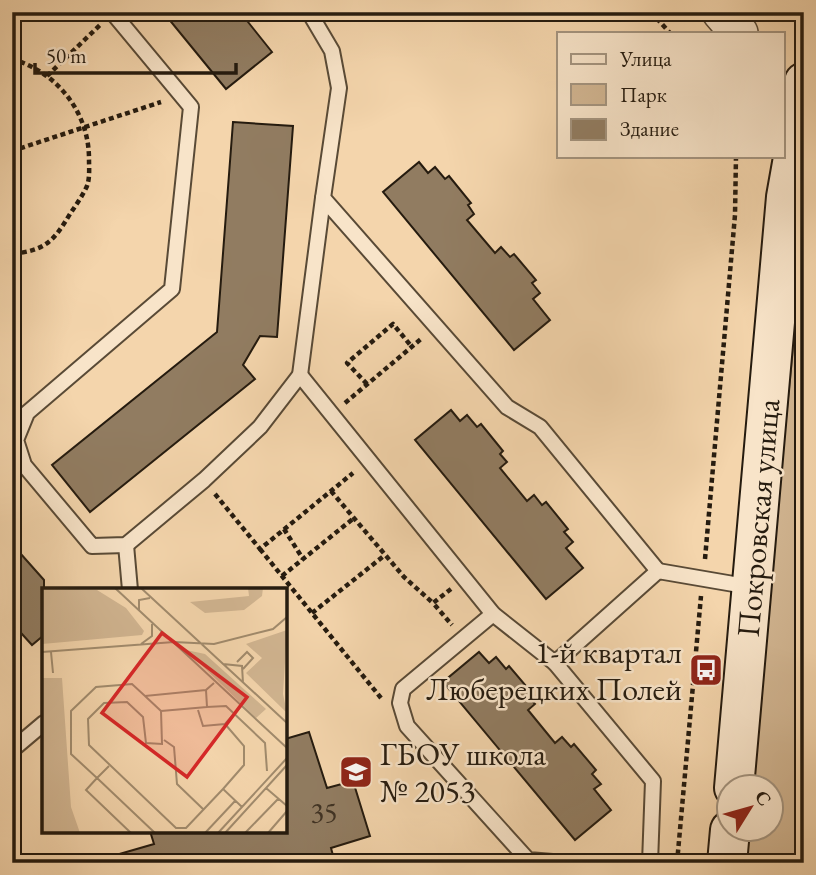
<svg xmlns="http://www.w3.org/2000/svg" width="816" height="875" font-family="'EB Garamond',serif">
	<rect width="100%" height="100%" fill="#f4d5ac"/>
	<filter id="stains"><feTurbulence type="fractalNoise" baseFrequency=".00286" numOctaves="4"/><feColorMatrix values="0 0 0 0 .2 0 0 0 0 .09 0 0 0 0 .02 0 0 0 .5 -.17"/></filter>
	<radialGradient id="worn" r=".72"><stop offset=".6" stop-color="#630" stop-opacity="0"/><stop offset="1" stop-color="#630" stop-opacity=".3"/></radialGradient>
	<polygon fill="#d1b591" stroke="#7b6850" stroke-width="2" points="804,239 804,863 742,863 745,830 770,830 770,788 749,787"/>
	<g fill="#917c61" stroke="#251b0f" stroke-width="2">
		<polygon points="163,12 240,12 272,52 226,89"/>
		<polygon points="233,122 293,126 277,337 260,336 243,365 255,379 90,512 52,465 217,332"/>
		<polygon points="419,162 428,173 435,167 445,179 449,176 471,203 468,205 474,214 467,220 495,253 501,247 510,257 514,254 536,280 532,283 540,293 533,299 550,320 514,350 383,192"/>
		<polygon points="451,410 460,421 467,415 477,427 481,424 503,451 500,454 507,462 500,468 527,501 534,495 542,505 546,502 568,529 564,532 573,542 566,548 583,568 546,599 415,440"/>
		<polygon points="12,544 44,580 44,635 32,645 12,623"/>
		<polygon points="479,652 489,663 496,657 506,669 509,666 532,693 528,696 535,704 528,710 555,743 562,737 571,747 574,744 596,770 592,774 601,784 594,789 611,810 575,840 443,682"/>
		<polygon points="309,732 327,788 353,781 370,836 331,848 335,863 110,863 109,857 154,844 150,831 285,831 285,739"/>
	</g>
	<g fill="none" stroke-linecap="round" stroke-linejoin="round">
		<defs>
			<g id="service">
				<polyline points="112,12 191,107 172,289 27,413 16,440 24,465 92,546 126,545 204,480 260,427 300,375 323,198"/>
				<polyline points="309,12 332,51 339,88 323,198 507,407 540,427 658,571"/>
				<polyline points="300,375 493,614 555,663"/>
				<polyline points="126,545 130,590"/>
				<polyline points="493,614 403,689 400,703 407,726 528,860 565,863"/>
				<polyline points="12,750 44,723"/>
				<polyline points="650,863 653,781 555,663 658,571 751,587"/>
			</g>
			<polyline id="tertiary" points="721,12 739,33"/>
			<g id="secondary">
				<polyline points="734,788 786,197 802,107 804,82"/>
				<polyline points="727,863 730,830"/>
			</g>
		</defs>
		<use href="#service" stroke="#594a36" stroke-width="18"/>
		<use href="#tertiary" stroke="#594a36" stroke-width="40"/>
		<use href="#secondary" stroke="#251b0f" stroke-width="42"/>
		<g stroke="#251b0f" stroke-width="4.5" stroke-dasharray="5 3.5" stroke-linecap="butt">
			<polyline points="651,12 670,33"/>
			<path d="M 12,59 C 57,72 89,112 89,159 C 89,167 90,178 87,186 C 83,195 76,205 70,214 C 53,242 46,250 12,254"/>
			<polyline points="47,76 100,25"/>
			<polyline points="12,151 161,102"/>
			<polyline points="367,384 347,363 393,324 412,347"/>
			<polyline points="345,403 421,339"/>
			<polyline points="331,491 404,577 433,603"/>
			<polyline points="215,494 260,549 353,473"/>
			<polyline points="284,529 303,559"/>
			<polyline points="260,549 381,698"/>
			<polyline points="705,559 735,215 736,156"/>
			<polyline points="282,576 354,518"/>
			<polyline points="451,589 433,603 452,625"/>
			<polyline points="312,613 385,555"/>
			<polyline points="677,863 701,596"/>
		</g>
		<use href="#service" stroke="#f8e4c9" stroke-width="14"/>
		<use href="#tertiary" stroke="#f8e4c9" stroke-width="37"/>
		<use href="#secondary" stroke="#f8e4c9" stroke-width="38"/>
	</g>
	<defs>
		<symbol id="bus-square" viewBox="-11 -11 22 22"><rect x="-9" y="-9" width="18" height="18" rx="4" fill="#8f2418" stroke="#f8e4c9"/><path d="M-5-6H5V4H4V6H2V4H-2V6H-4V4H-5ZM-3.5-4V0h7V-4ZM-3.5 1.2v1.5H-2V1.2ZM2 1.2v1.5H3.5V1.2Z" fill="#fff"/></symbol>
		<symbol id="school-square" viewBox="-11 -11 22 22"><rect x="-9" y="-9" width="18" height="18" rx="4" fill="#8f2418" stroke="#f8e4c9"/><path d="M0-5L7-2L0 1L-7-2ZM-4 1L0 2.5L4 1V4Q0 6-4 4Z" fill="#fff"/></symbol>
	</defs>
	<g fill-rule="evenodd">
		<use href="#bus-square" x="687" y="651" width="38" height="38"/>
		<use href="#school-square" x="337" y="753" width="38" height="38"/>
	</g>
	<g text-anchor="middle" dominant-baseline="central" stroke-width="5" stroke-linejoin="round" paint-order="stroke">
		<g font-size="28" fill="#403324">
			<text x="324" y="812">35</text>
		</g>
		<g font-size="32" fill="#251b0f" stroke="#f8e4c9">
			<text transform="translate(758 518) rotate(-85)">Покровская улица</text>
		</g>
		<g font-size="32" fill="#251b0f" stroke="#f8e4c9" text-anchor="end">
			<text x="682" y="652">1-й квартал<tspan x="682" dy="37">Люберецких Полей</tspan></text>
			<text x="380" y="754" text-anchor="start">ГБОУ школа<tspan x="380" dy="37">№ 2053</tspan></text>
		</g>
	</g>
	<g transform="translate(42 588)">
		<rect width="245" height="245" fill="#f4d5ac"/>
		<path d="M 0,0 L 55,2 L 84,20 L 102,43 L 100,47 L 0,56 ZM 206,0 L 221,0 L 220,8 L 202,22 L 163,25 L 148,14 L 207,8 ZM 245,42 L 241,106 L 245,125 L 204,85 L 220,70 L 204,56 ZM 144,62 L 163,66 L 224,121 L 214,130 ZM 0,90 L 20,90 L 29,219 L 38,245 L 0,245 Z" fill="#d1b591"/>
		<path fill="none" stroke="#a18b6d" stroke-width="2" d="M 73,0 L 245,160M 99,0 L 245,135M 97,22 L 97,12 L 108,10M 99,56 L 110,48 L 110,36M 0,64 L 132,54 L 172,56 L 231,41 L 245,29M 9,64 L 11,85M 195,74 L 205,64 L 211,70 L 201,81M 181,76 L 200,78 L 201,95M 172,95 L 164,102 L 165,119 L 184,118 L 223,155 L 225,183M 103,108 L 119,123 L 120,156 L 104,155 L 101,129 L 85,114 L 62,115 L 46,131 L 47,157 L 134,240 L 144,240 L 181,201M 156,122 L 161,138 L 183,136 L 199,118M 119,123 L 165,119M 183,136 L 202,158 L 202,177 L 181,201 L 200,219M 122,152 L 132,159 L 135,196 L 161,221M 67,178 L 55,190 L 113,245M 224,200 L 245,218M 89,245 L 44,202 L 55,190 L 29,166 L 29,123 L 54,99 L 90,96 L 103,108 L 164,102M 163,245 L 193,213M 176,245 L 245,170M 183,245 L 245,177M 203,245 L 236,211M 226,245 L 245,223"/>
		<path fill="#d62828" fill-opacity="0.15" stroke="#d62828" stroke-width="3.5" d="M 120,45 L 205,109 L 145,189 L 60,125 Z"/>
		<rect width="245" height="245" fill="none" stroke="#251b0f" stroke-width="3.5"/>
	</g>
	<rect width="816" height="875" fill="none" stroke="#f4d5ac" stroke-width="42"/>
	<rect x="14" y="14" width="788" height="847" fill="none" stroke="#251b0f" stroke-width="3.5"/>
	<rect x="21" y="21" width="774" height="833" fill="none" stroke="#251b0f" stroke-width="2"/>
	<rect x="557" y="32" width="228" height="126" fill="#f8e4c9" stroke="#a4947f" stroke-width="2"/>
	<rect x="571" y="54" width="35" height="10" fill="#f8e4c9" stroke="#a4947f" stroke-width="2"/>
	<text x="620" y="66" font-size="21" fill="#251b0f">Улица</text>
	<rect x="571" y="84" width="35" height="21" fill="#d1b591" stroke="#a4947f" stroke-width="2"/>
	<text x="620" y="102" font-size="21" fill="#251b0f">Парк</text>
	<rect x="571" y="119" width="35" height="21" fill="#917c61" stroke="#a4947f" stroke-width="2"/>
	<text x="620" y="136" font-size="21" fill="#251b0f">Здание</text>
	<g transform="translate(750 808) rotate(53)"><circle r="33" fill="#f8e4c9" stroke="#a4947f" stroke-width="2"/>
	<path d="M0-5L12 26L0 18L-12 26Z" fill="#8f2418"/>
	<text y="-10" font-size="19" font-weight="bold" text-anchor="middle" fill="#251b0f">С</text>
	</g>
	<path d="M35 63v10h201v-10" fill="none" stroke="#251b0f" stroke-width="3.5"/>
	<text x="46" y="63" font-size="21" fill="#251b0f" stroke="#f8e4c9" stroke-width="5" paint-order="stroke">50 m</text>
	<rect width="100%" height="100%" filter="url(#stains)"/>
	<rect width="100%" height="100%" fill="url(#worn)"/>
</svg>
